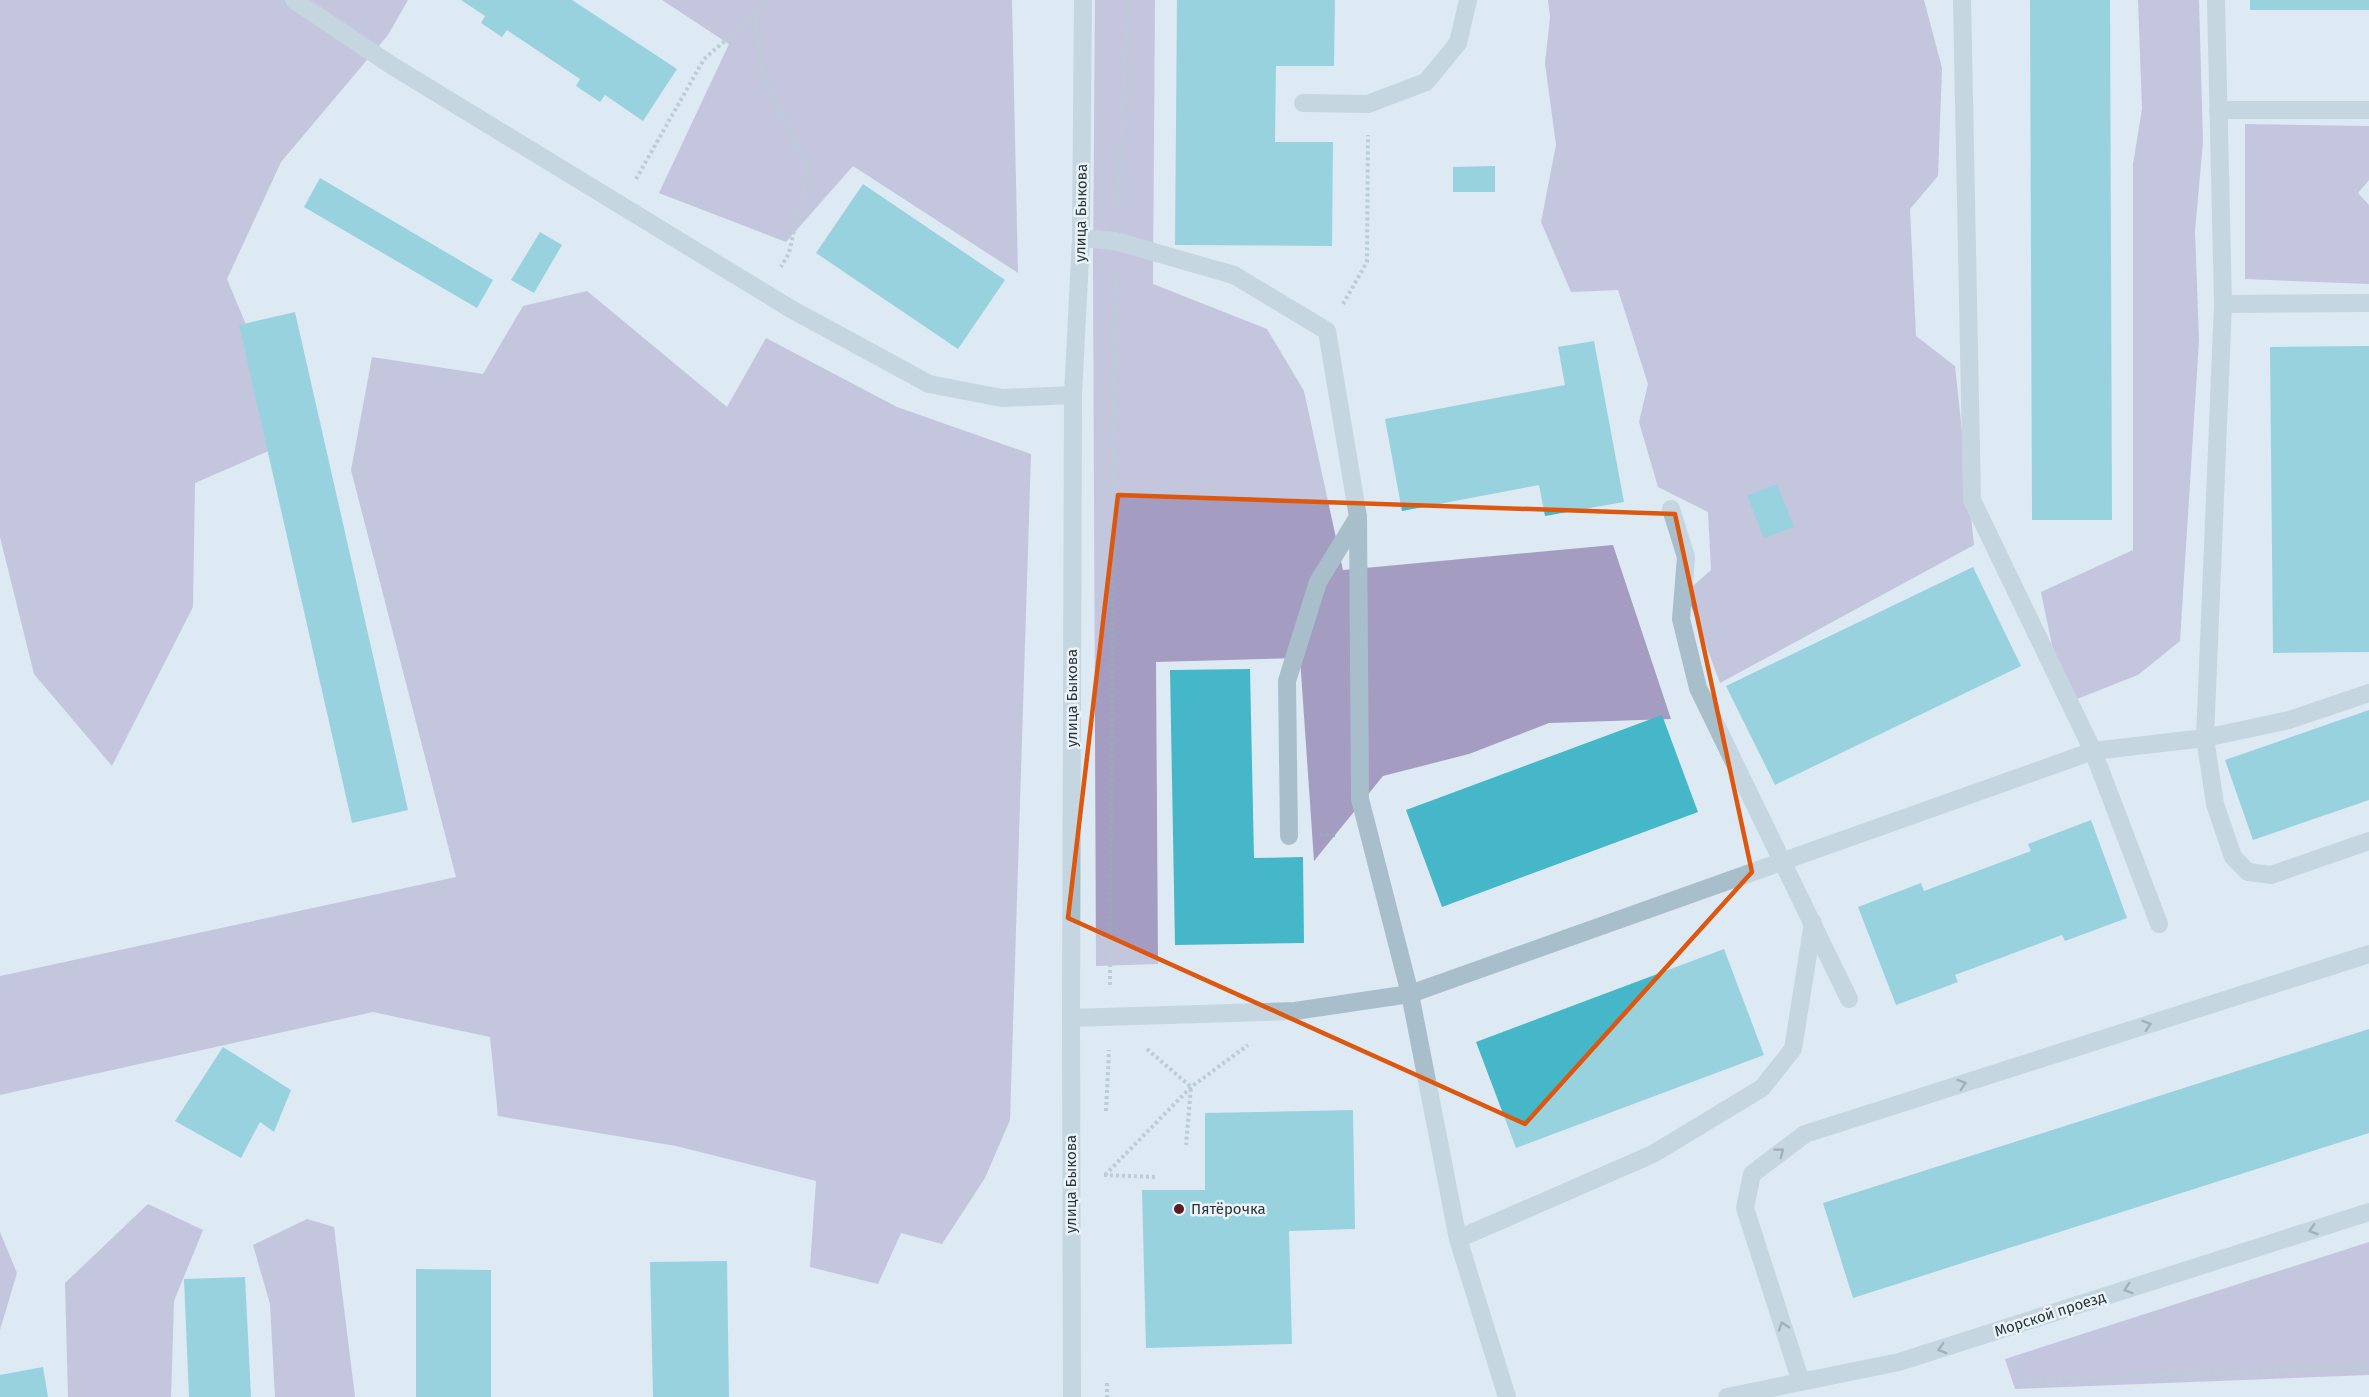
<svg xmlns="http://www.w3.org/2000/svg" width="2369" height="1397" font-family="'Fira Sans',sans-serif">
	<rect width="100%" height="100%" fill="#ddeaf3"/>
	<g fill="#a59cc2">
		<polygon points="0,0 408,0 388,35 281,162 227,279 294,440 195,483 193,607 112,766 34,674 0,537"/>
		<polygon points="662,0 1012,0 1018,273 853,166 786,242 659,193 729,44"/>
		<polygon points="1095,0 1155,0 1153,284 1267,329 1304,391 1343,570 1613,545 1671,719 1549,723 1469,754 1383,776 1314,861 1300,658 1156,662 1158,964 1096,966 1093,264"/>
		<polygon points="1548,0 1924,0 1942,68 1938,176 1910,209 1916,336 1955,366 1974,545 1720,683 1686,592 1711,570 1708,512 1658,487 1639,422 1648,384 1618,290 1571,292 1541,222 1556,145 1545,63 1550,17"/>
		<polygon points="2138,0 2199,0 2203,142 2195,231 2199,340 2180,641 2138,675 2077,699 2053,650 2041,592 2133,550 2133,164 2142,109"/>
		<polygon points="2245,124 2369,126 2369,180 2358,193 2369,205 2369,284 2245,279"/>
		<polygon points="587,291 727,407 766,338 897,407 1031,454 1010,1120 985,1178 942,1244 901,1233 878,1284 810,1267 816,1181 676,1146 498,1116 490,1037 373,1012 0,1095 0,976 456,877 351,470 372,357 483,374 523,306"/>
		<polygon points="148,1204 203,1230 174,1301 171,1397 68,1397 65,1283"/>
		<polygon points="307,1219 334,1227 355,1397 275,1397 270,1304 253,1245"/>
		<polygon points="0,1232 17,1273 0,1330"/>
		<polygon points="2369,1242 2369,1375 2015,1389 2005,1359"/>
	</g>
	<g fill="#46b7c8">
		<polygon points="461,0 572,0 677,69 643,121 605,95 600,102 576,86 580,79 507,30 502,37 481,23 485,16"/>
		<polygon points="1177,0 1335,0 1334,66 1276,66 1275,142 1333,142 1332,246 1175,245"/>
		<polygon points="2030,0 2110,0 2112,520 2032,520"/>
		<rect x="2250" y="0" width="119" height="10"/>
		<polygon points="1495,166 1495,192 1453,192 1453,167"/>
		<polygon points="320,178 493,280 477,308 304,207"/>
		<polygon points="863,184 1005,280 958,349 816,253"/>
		<polygon points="540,232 562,245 534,293 511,280"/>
		<polygon points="295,312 408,810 352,823 239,325"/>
		<polygon points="1594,341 1624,502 1545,516 1539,485 1402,511 1385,419 1565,385 1558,347"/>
		<polygon points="2369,346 2369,652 2273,653 2270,347"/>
		<polygon points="1777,484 1794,527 1764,538 1747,496"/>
		<polygon points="1973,567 2021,666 1775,785 1726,686"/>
		<polygon points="1250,669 1254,858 1303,857 1304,943 1175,945 1170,670"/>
		<polygon points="2369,710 2369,800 2253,840 2225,760"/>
		<polygon points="1662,715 1698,812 1442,907 1406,810"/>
		<polygon points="2091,820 2127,918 2065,941 2062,935 1955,975 1958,982 1896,1005 1858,907 1921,883 1924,891 2031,851 2028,844"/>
		<polygon points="1724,949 1764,1055 1516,1148 1476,1042"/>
		<polygon points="2369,1029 2369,1133 1853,1298 1823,1203"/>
		<polygon points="223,1047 291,1090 274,1132 260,1122 241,1158 175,1121"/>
		<polygon points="1353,1110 1355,1229 1289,1231 1292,1344 1146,1348 1142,1190 1205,1190 1205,1113"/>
		<polygon points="727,1261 729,1397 653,1397 650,1262"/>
		<polygon points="416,1269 491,1270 491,1397 416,1397"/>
		<polygon points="245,1277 251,1397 189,1397 184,1279"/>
		<polygon points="43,1367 48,1397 0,1397 0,1375"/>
	</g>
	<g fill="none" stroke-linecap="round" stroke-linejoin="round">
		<g stroke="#93acb7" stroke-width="4" stroke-dasharray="3 3" stroke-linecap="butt">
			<polyline points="755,16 761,70 808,168 789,253 781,267"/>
			<polyline points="636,179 704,59 772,0"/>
			<polyline points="1117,208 1128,0"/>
			<polyline points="1343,304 1367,262 1368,135"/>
			<polyline points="1320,835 1336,835"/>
			<polyline points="1110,985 1115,273"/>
			<polyline points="1147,1049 1191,1087 1186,1145"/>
			<polyline points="1106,1111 1109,1050"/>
			<polyline points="1104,1175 1156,1177"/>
			<polyline points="1105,1175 1191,1087 1248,1045"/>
			<polyline points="2013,1360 2019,1380 2369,1367"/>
			<polyline points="1107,1383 1107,1397"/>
		</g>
		<g stroke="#a8bfcb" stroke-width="18">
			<polyline points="294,0 391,65 791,309 929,384 1002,398 1073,395"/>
			<polyline points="1962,0 1972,500 2093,751 2159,924"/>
			<polyline points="2216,0 2223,304"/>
			<polyline points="1303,103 1368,104 1426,82 1458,43 1468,0"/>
			<polyline points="2218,110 2369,110"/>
			<polyline points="1081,238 1115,241 1234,275 1327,331 1358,517 1360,799 1410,994 1458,1239 1507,1397"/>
			<polyline points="2369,303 2223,304 2205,738 2215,804 2233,857 2248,872 2271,875 2369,841"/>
			<polyline points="1671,509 1686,557 1681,619 1698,688 1849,999"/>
			<polyline points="1289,836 1287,681 1318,582 1358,517"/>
			<polyline points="1071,1018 1295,1011 1410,994 2093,751 2205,738 2289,720 2369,693"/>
			<polyline points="1458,1239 1653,1154 1762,1088 1793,1049 1813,923"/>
			<polyline points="1801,1382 1745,1208 1752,1174 1805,1134 2369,954"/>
			<polyline points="1072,1397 1071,1018 1073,395 1081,238 1083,0"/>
			<polyline points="1727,1397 1899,1362 2369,1212"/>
		</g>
	</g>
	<defs><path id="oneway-chevron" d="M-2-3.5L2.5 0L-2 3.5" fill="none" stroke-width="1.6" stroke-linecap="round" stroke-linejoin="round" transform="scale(1.5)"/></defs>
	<g stroke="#5c6c73">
		<use href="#oneway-chevron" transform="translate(2147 1025) rotate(-18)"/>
		<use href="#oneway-chevron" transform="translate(1962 1084) rotate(-18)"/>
		<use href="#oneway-chevron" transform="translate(1780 1152) rotate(-37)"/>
		<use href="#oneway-chevron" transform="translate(2313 1230) rotate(162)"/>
		<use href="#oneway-chevron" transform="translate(2128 1289) rotate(162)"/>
		<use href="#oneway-chevron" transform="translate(1783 1326) rotate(-108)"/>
		<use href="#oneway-chevron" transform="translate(1942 1349) rotate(162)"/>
	</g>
	<path d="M0 0H2369V1397H0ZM 1118,495 L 1675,514 L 1752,872 L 1525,1124 L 1068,918 Z" fill="#ddeaf3" fill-opacity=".55" fill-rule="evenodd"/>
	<path fill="none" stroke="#de570e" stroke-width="4.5" stroke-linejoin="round" d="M 1118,495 L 1675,514 L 1752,872 L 1525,1124 L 1068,918 Z"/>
	<circle fill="#5b1d20" stroke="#eaf3fa" stroke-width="2" cx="1179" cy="1209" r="6"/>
	<g text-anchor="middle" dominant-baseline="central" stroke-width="5" stroke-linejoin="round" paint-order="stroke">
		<g font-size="15" fill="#293538" stroke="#eaf3fa">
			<text transform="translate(1081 213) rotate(-89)">улица Быкова</text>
			<text transform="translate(1072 698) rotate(-90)">улица Быкова</text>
			<text transform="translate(1071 1184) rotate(-90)">улица Быкова</text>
			<text transform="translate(2050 1314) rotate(-18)">Морской проезд</text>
		</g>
		<g font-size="15" fill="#293538" stroke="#eaf3fa" text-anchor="start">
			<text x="1191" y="1209">Пятёрочка</text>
		</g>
	</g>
</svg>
